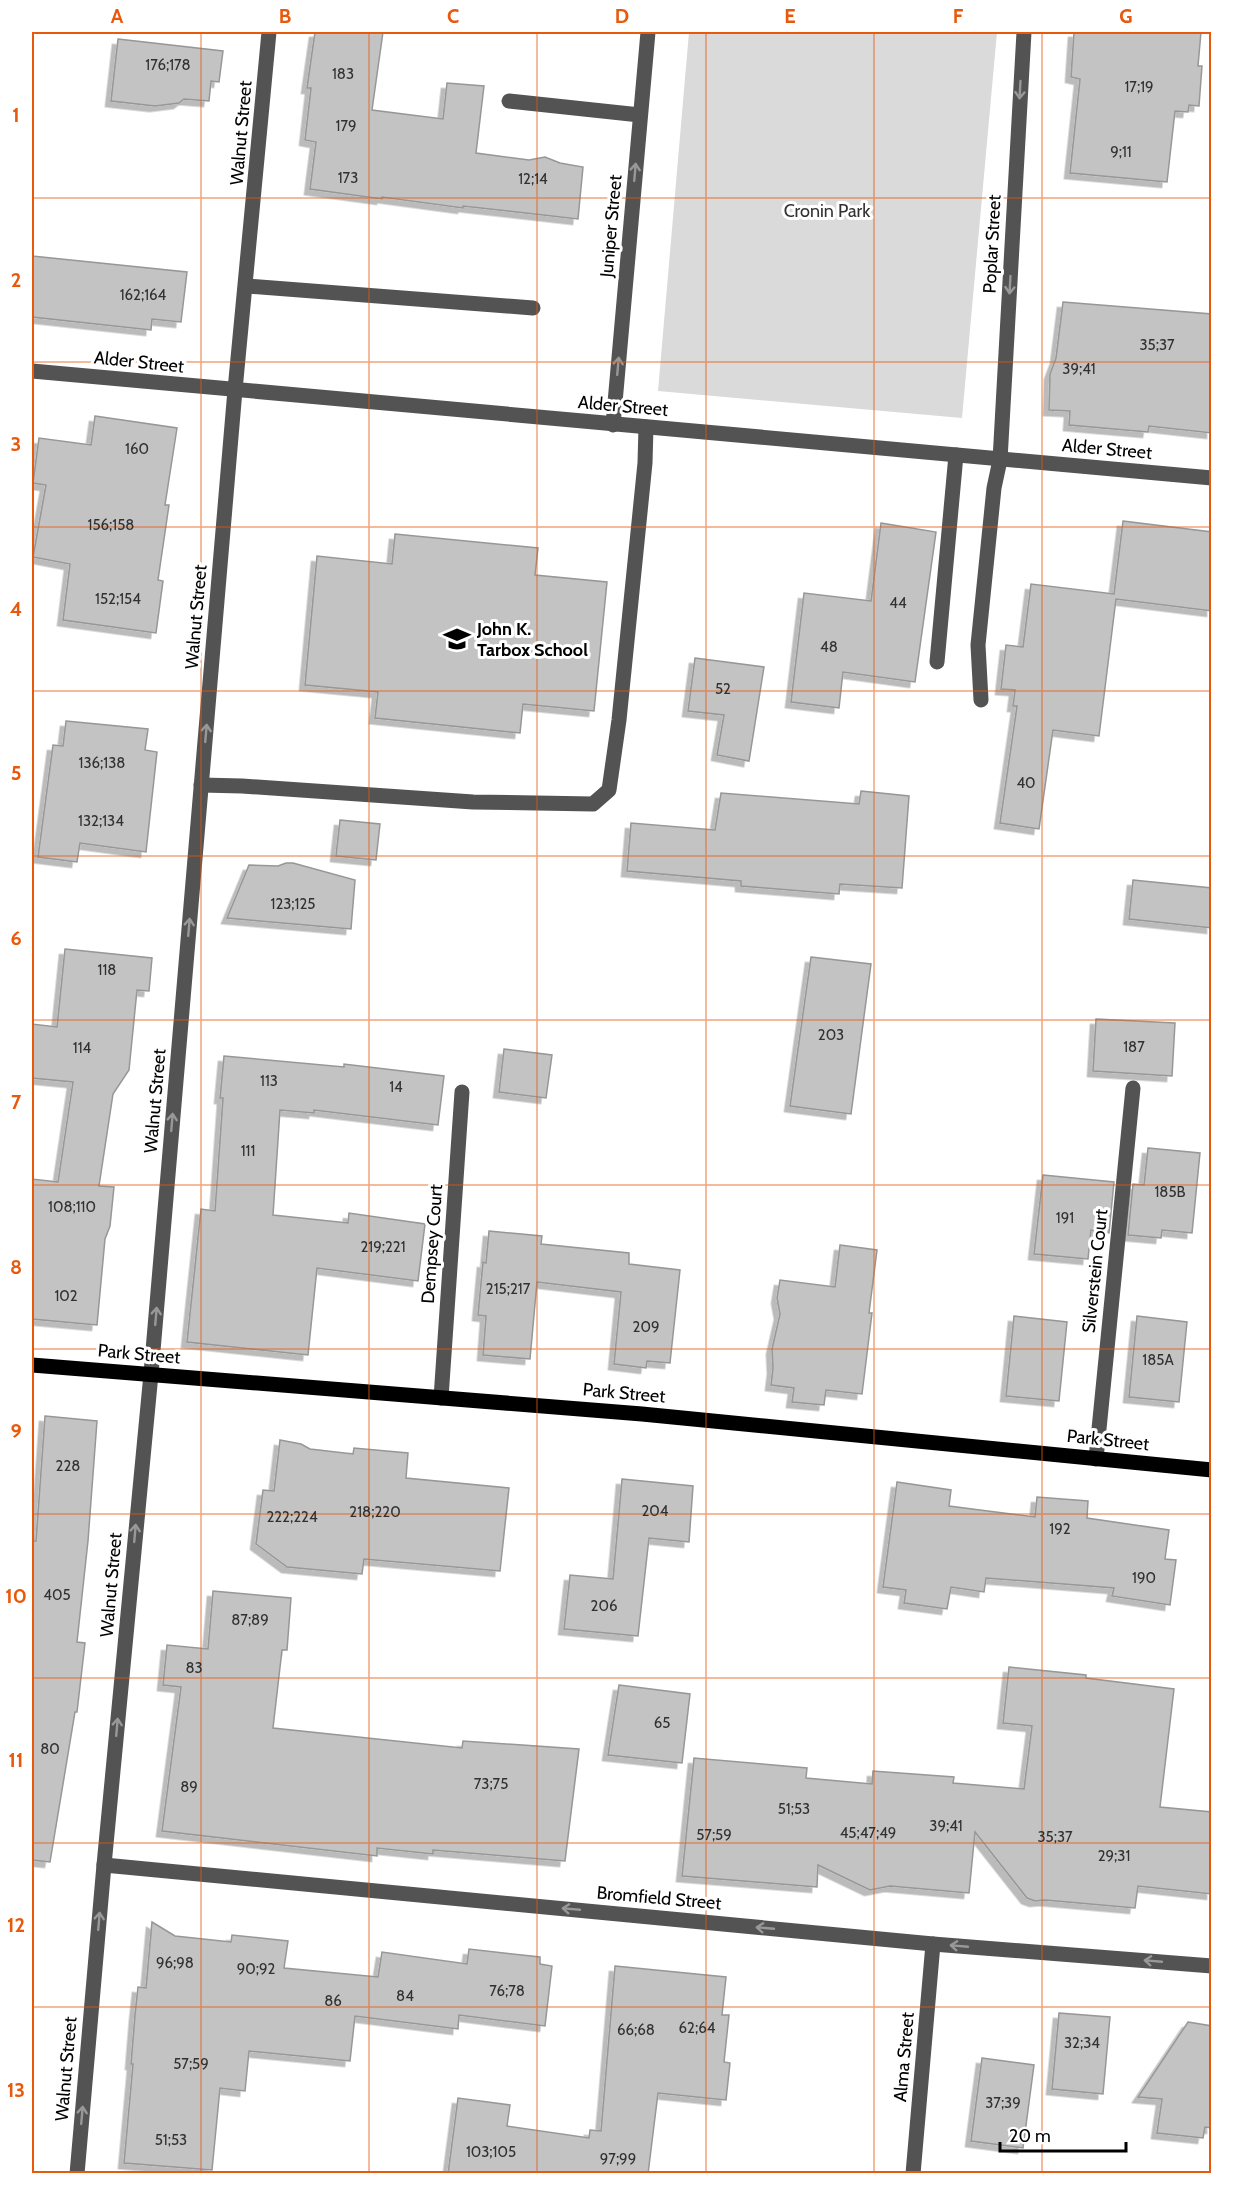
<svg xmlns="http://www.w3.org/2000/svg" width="1243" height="2205" font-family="Cabin,sans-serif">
	<defs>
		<filter id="shadow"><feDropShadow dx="-5.5" dy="5.5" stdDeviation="0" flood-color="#0004"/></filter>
	</defs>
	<rect width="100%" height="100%" fill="#fff"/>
	<polygon fill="#dadada" points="689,32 997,32 962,418 658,391"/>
	<g fill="#c3c3c3" stroke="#979797" stroke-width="1.5" filter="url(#shadow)">
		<polygon points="315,32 383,32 372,110 443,119 447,83 484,86 476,153 529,160 545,157 560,163 583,167 578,219 463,206 463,208 382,197 382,199 310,189 316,142 305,140 311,88 307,88"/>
		<polygon points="1074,32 1201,32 1198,66 1202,66 1199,106 1189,105 1188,112 1175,111 1167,182 1070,173 1080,79 1071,77"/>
		<polygon points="118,39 223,51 219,82 211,81 209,101 184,99 179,103 155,106 111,101"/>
		<polygon points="32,256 187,272 181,322 152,319 151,330 32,317"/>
		<polygon points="1063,302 1212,314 1212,433 1149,426 1148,432 1069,425 1070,411 1049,410 1050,374 1056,358"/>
		<polygon points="95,416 177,428 165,505 169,505 158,580 163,581 156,633 63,620 70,564 33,557 46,485 33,483 39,438 91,445"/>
		<polygon points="1123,521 1212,532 1212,611 1116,599 1099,736 1053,730 1039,829 1000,823 1017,706 1013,706 1015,690 1001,689 1006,645 1023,647 1031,584 1114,594"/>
		<polygon points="881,523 936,532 915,682 843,672 839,708 791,702 804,593 871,601"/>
		<polygon points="395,534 538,548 535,575 607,582 594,711 523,704 520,733 375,718 378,692 305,685 317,556 392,564"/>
		<polygon points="695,658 764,667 749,761 717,755 724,715 688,711"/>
		<polygon points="66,721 148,729 145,750 157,752 146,852 80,843 77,862 38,857 53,745 63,746"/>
		<polygon points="861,791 909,796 902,888 840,884 839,894 741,886 741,881 627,871 631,823 715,830 721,793 859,804"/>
		<polygon points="340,820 380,824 376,860 336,856"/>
		<polygon points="286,863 293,863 355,880 351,929 227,918 249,865 278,866"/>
		<polygon points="1133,880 1212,888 1212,928 1129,919"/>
		<polygon points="65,949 152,958 149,991 137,990 129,1070 113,1094 99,1186 114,1187 110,1226 105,1239 97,1325 32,1319 32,1179 58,1182 73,1082 32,1078 32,1024 57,1027"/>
		<polygon points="811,957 871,964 851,1114 790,1106"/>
		<polygon points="1096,1019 1175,1023 1172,1076 1093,1071"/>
		<polygon points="504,1049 552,1055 546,1098 499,1092"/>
		<polygon points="224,1056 344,1067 344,1064 444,1076 438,1125 314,1110 314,1113 280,1110 273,1215 348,1223 349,1213 425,1224 418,1281 317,1268 308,1355 187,1342 201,1209 215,1211 223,1098 220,1098"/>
		<polygon points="1148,1148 1200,1153 1192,1233 1162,1230 1161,1238 1128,1235 1133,1184 1144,1185"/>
		<polygon points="1043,1175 1114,1182 1109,1233 1091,1230 1088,1259 1034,1254"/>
		<polygon points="489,1231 542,1236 541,1244 629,1253 629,1264 680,1270 670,1363 647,1361 646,1368 614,1364 621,1292 537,1282 530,1359 483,1355 486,1316 478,1315 483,1262 486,1263"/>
		<polygon points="840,1245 877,1250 869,1313 872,1313 862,1394 826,1390 824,1405 792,1402 794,1388 771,1385 773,1368 772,1349 780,1314 777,1298 780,1280 835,1287"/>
		<polygon points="1014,1316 1067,1322 1059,1401 1006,1396"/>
		<polygon points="1137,1316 1187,1322 1179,1402 1129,1397"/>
		<polygon points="45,1416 97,1421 88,1541 77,1642 85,1643 77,1712 75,1712 50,1862 32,1860 32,1541 36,1541"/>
		<polygon points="280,1440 301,1444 310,1449 353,1454 354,1448 408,1453 406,1478 509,1488 500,1571 364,1559 362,1574 287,1567 256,1544 263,1490 274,1491"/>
		<polygon points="622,1479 693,1486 689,1542 649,1538 638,1636 564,1629 570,1575 613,1579"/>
		<polygon points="897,1482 951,1490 949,1506 1035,1517 1037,1497 1088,1501 1087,1518 1169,1530 1165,1559 1176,1560 1170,1605 1112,1596 1114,1588 986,1578 984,1592 951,1587 947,1609 904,1603 906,1590 883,1587"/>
		<polygon points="213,1591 291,1598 287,1650 282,1650 273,1728 462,1748 463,1741 579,1749 565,1861 433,1850 433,1854 377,1848 377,1856 162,1831 181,1687 163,1685 167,1645 208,1649"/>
		<polygon points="1009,1667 1086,1675 1086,1678 1174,1689 1160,1807 1212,1812 1212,1894 1138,1886 1135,1908 1045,1900 1035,1901 1027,1898 975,1832 969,1893 890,1886 870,1890 818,1865 817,1887 682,1876 694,1758 807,1768 806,1778 872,1784 873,1771 954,1777 953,1783 1024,1789 1032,1726 1003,1723"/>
		<polygon points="619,1685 690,1694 682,1763 608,1755"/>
		<polygon points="152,1922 175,1936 231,1942 232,1935 288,1941 284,1968 378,1977 382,1952 467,1964 469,1949 540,1957 540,1964 552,1966 545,2026 459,2015 458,2029 355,2016 350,2061 249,2051 245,2091 220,2088 212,2170 124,2163 133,2064 131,2064 135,2015 138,1987 146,1988"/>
		<polygon points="615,1966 726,1977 722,2015 729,2015 724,2062 730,2063 726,2100 658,2093 648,2174 448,2174 458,2098 510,2105 507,2126 589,2138 590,2130 601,2131"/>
		<polygon points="1059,2013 1110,2017 1103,2094 1052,2089"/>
		<polygon points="1188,2022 1212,2026 1212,2128 1205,2127 1203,2138 1157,2133 1162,2099 1138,2097"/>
		<polygon points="982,2058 1034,2065 1023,2148 971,2141"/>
	</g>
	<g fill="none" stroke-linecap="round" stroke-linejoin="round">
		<g stroke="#535353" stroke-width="15">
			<polyline points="509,101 640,115"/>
			<polyline points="247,286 533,308"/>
			<polyline points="32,371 1212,478"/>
			<polyline points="613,425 648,32"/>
			<polyline points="937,662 956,455"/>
			<polyline points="981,700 978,645 994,488 1000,460 1024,32"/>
			<polyline points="201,785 242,786 473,802 593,804 609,790 619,720 645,463 646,427"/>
			<polyline points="441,1398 462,1092"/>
			<polyline points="1096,1459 1133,1088"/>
			<polyline points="104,1865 933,1944 1212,1966"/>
			<polyline points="77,2174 104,1865 151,1374 235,390 269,32"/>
			<polyline points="913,2174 933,1944"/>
		</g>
		<polyline stroke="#000" stroke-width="15" points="32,1365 642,1414 1212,1470"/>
	</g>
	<defs><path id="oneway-shaft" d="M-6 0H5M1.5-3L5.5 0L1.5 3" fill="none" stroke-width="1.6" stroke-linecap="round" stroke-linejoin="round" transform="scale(1.5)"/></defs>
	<g stroke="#989898">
		<use href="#oneway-shaft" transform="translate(1020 90) rotate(93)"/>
		<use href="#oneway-shaft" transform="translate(635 172) rotate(-85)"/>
		<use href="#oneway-shaft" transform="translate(1010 285) rotate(93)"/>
		<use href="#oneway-shaft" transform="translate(618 366) rotate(-85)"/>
		<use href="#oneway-shaft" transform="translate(206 733) rotate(-85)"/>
		<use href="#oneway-shaft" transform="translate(189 927) rotate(-85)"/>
		<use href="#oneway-shaft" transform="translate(172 1122) rotate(-85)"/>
		<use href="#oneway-shaft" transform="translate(156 1316) rotate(-85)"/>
		<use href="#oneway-shaft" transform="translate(135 1533) rotate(-85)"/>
		<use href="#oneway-shaft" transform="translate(117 1727) rotate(-85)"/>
		<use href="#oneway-shaft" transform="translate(571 1909) rotate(-175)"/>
		<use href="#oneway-shaft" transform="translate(99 1921) rotate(-85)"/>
		<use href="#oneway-shaft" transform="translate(765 1928) rotate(-175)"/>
		<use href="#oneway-shaft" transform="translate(959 1946) rotate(-175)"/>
		<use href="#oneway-shaft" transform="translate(1153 1961) rotate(-175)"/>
		<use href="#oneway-shaft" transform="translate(82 2115) rotate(-85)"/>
	</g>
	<path fill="none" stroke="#e8590c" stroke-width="1.5" stroke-opacity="0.55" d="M 201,32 L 201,2174M 369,32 L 369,2174M 537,32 L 537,2174M 706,32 L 706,2174M 874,32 L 874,2174M 1042,32 L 1042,2174M 32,198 L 1212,198M 32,362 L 1212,362M 32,527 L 1212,527M 32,691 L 1212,691M 32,856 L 1212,856M 32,1020 L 1212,1020M 32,1185 L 1212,1185M 32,1349 L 1212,1349M 32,1514 L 1212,1514M 32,1678 L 1212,1678M 32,1843 L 1212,1843M 32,2007 L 1212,2007"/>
	<defs>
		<symbol id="school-bare" viewBox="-9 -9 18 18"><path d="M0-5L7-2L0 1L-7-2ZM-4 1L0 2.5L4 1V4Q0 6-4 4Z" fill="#000" stroke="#fff" stroke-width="2.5" paint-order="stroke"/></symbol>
	</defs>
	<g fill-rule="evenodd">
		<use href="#school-bare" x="438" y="620" width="38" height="38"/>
	</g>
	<g text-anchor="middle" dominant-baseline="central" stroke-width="6" stroke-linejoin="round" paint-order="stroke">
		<g font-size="15" fill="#313131">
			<text x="168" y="65">176;178</text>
			<text x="343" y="74">183</text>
			<text x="1139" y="87">17;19</text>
			<text x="346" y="126">179</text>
			<text x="1121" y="152">9;11</text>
			<text x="348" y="178">173</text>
			<text x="533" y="179">12;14</text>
			<text x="143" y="295">162;164</text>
			<text x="1157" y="345">35;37</text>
			<text x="1079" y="369">39;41</text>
			<text x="137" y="449">160</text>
			<text x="111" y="525">156;158</text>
			<text x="118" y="599">152;154</text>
			<text x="898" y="603">44</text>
			<text x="829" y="647">48</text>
			<text x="723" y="689">52</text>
			<text x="102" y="763">136;138</text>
			<text x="1026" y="783">40</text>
			<text x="101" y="821">132;134</text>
			<text x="293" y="904">123;125</text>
			<text x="107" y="970">118</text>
			<text x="831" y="1035">203</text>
			<text x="1134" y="1047">187</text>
			<text x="82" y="1048">114</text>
			<text x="269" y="1081">113</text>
			<text x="396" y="1087">14</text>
			<text x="248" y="1151">111</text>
			<text x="1170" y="1192">185B</text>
			<text x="72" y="1207">108;110</text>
			<text x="1065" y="1218">191</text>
			<text x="383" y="1247">219;221</text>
			<text x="508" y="1289">215;217</text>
			<text x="66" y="1296">102</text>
			<text x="646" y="1327">209</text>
			<text x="1158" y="1360">185A</text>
			<text x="68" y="1466">228</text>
			<text x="655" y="1511">204</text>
			<text x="375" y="1512">218;220</text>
			<text x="292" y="1517">222;224</text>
			<text x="1060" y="1529">192</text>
			<text x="1144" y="1578">190</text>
			<text x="57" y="1595">405</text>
			<text x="604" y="1606">206</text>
			<text x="250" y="1620">87;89</text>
			<text x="194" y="1668">83</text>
			<text x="662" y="1723">65</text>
			<text x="50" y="1749">80</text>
			<text x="491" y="1784">73;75</text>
			<text x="189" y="1787">89</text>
			<text x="794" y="1809">51;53</text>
			<text x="946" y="1826">39;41</text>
			<text x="868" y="1833">45;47;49</text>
			<text x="714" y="1835">57;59</text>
			<text x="1055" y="1837">35;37</text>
			<text x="1114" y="1856">29;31</text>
			<text x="175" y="1963">96;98</text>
			<text x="256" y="1969">90;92</text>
			<text x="507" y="1991">76;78</text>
			<text x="405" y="1996">84</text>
			<text x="333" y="2001">86</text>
			<text x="697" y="2028">62;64</text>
			<text x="636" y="2030">66;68</text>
			<text x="1082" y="2043">32;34</text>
			<text x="191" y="2064">57;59</text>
			<text x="1003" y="2103">37;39</text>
			<text x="171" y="2140">51;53</text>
			<text x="491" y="2152">103;105</text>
			<text x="618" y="2159">97;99</text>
		</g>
		<g font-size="18" fill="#000" stroke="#fff">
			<text transform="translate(241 133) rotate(-85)">Walnut Street</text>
			<text transform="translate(611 226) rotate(-85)">Juniper Street</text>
			<text transform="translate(992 244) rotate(-87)">Poplar Street</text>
			<text transform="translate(139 362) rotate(6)">Alder Street</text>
			<text transform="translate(623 406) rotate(5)">Alder Street</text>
			<text transform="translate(1107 449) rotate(5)">Alder Street</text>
			<text transform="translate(196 617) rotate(-85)">Walnut Street</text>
			<text transform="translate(155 1101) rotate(-85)">Walnut Street</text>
			<text transform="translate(432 1244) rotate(-86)">Dempsey Court</text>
			<text transform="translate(1095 1271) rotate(-84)">Silverstein Court</text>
			<text transform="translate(139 1354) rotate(5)">Park Street</text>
			<text transform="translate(624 1393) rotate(5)">Park Street</text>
			<text transform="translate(1108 1440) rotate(6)">Park Street</text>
			<text transform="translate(111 1585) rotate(-85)">Walnut Street</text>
			<text transform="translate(659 1898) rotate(5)">Bromfield Street</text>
			<text transform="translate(904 2057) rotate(-85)">Alma Street</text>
			<text transform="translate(66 2069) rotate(-85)">Walnut Street</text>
		</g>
		<g font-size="18" fill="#313131" stroke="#fff">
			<text x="827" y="211">Cronin Park</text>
		</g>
		<g font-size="18" font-weight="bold" fill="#000" stroke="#fff" text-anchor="start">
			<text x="477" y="629">John K.<tspan x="477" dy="21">Tarbox School</tspan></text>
		</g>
	</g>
	<rect width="1243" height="2205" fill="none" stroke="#ffffff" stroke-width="66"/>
	<path d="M1000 2142v9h126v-9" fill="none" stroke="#000000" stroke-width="3"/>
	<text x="1009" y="2142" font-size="18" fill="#000000" stroke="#ffffff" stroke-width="4.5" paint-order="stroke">20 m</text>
	<rect x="33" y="33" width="1177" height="2139" fill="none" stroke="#e8590c" stroke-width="2"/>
	<g font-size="20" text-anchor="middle" font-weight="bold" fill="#e8590c">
		<text x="117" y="23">A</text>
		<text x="285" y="23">B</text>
		<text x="453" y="23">C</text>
		<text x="622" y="23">D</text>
		<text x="790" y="23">E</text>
		<text x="958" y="23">F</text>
		<text x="1126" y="23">G</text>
		<text x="16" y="122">1</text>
		<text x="16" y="287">2</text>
		<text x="16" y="451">3</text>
		<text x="16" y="616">4</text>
		<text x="16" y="780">5</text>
		<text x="16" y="945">6</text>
		<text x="16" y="1109">7</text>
		<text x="16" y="1274">8</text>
		<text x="16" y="1438">9</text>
		<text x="16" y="1603">10</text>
		<text x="16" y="1767">11</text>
		<text x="16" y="1932">12</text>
		<text x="16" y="2097">13</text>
	</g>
</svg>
